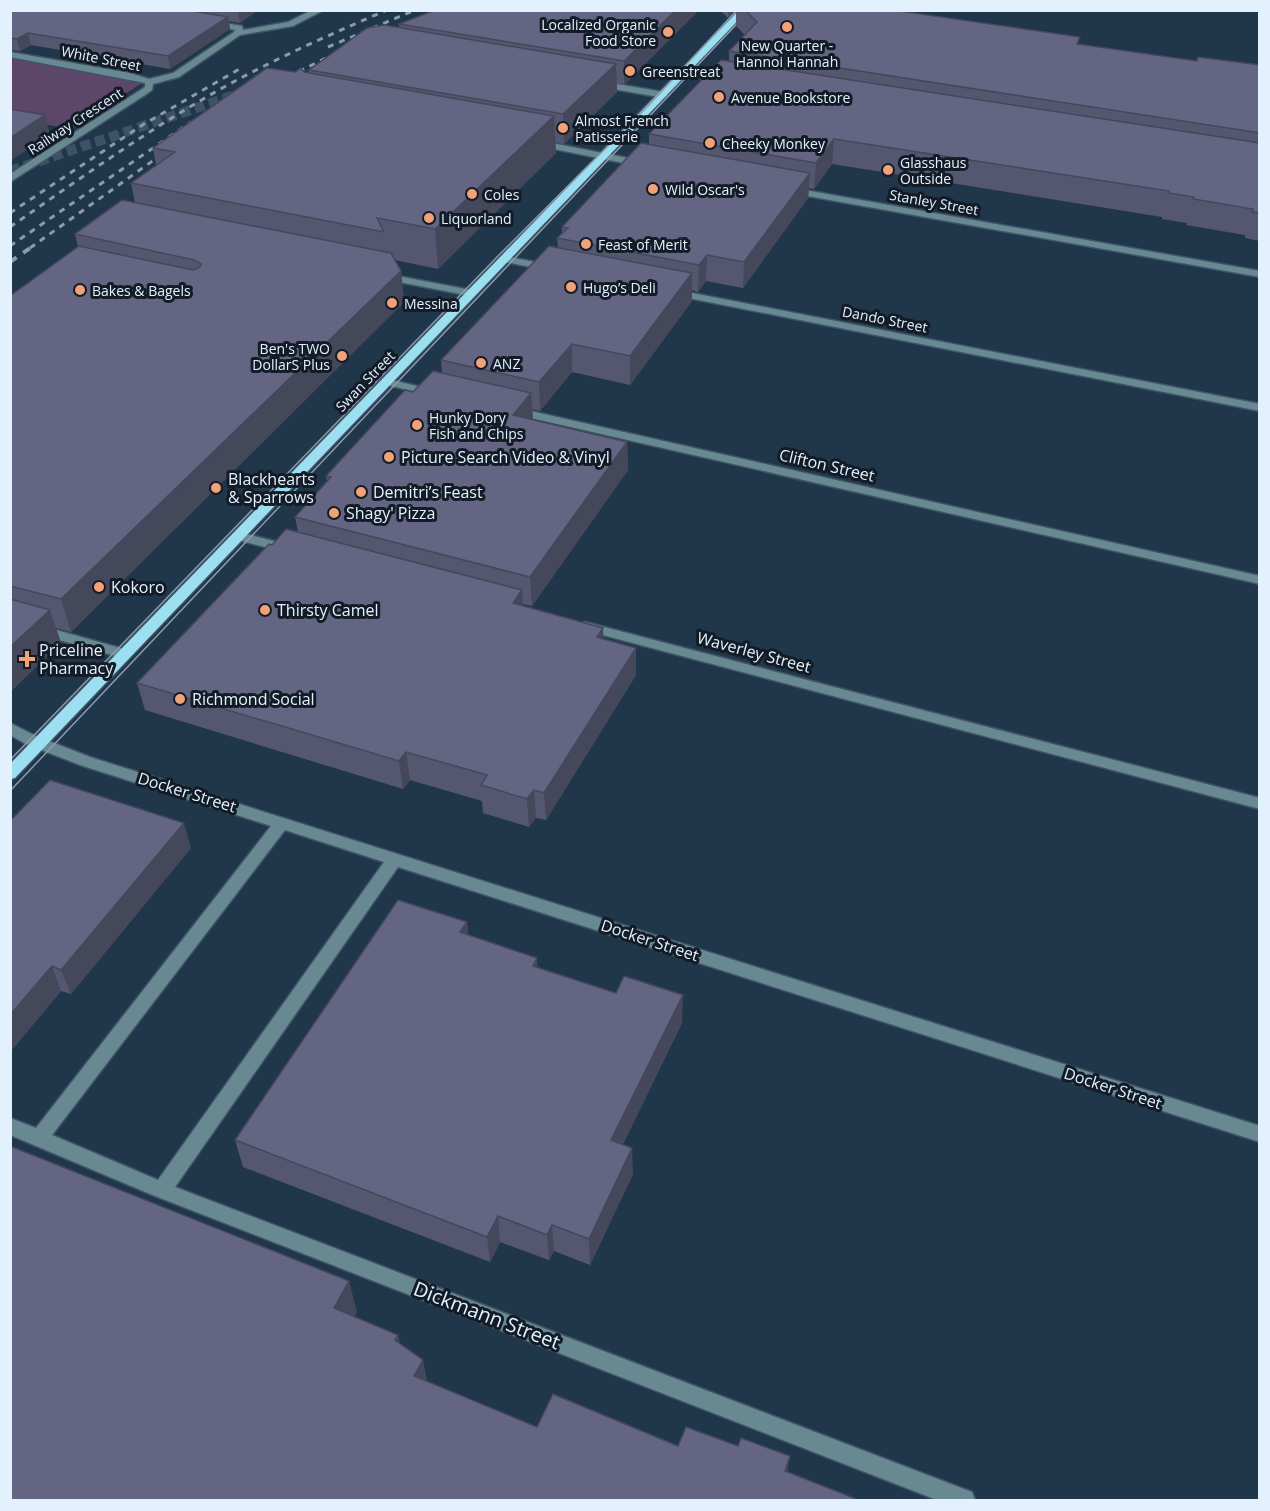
<svg xmlns="http://www.w3.org/2000/svg" width="1270" height="1511" font-family="'Open Sans',sans-serif">
	<rect width="100%" height="100%" fill="#20364a"/>
	<polygon fill="#5c4669" points="11,57 145,81 71,129 11,118"/>
	<g fill="none" stroke-linecap="round" stroke-linejoin="round">
		<polyline stroke="#3d5265" stroke-width="10" stroke-dasharray="10 5" stroke-linecap="butt" points="10,171 241,93"/>
		<defs>
			<g id="minor">
				<polygon points="312,10 324,10 293,26 240,35 179,77 153,84 152,90 145,95 10,182 10,174 139,91 145,87 145,83 10,57 10,52 130,73 149,79 173,73 234,32 235,30 208,24 208,20 242,26 243,30 288,22"/>
				<polygon points="684,70 725,76 729,79 725,82 681,75 681,71"/>
				<polygon points="599,81 664,92 668,95 664,98 596,86 595,84"/>
				<polygon points="537,140 643,161 648,164 643,167 534,145 534,141"/>
				<polygon points="788,187 1260,271 1260,277 785,192 785,188"/>
				<polygon points="504,256 551,265 556,268 551,271 500,261 499,259"/>
				<polygon points="382,273 471,290 476,293 471,296 378,278 377,276"/>
				<polygon points="672,289 1260,404 1260,411 668,294 667,292"/>
				<polygon points="387,379 438,391 440,393 434,396 383,384 381,382"/>
				<polygon points="513,407 1260,576 1260,584 509,413 509,409"/>
				<polygon points="239,532 297,547 299,550 292,554 234,539 233,536"/>
				<polygon points="10,617 131,651 133,654 126,659 10,626"/>
				<polygon points="585,622 1260,798 1260,809 580,629 578,626 580,623"/>
				<path d="M 10,723 L 36,736 L 90,757 L 1260,1126 L 1260,1142 L 398,867 L 175,1187 L 964,1489 L 972,1492 L 975,1500 L 937,1500 L 155,1196 L 10,1135 L 10,1118 L 36,1128 L 271,826 L 80,765 L 26,744 L 10,735 ZM 285,830 L 384,862 L 158,1180 L 52,1135 Z"/>
			</g>
			<polygon id="major" points="739,10 748,10 15,778 10,779 10,764"/>
		</defs>
		<use href="#minor" stroke="#3f5467" stroke-width="3"/>
		<use href="#major" stroke="#3f5467" stroke-width="3"/>
		<use href="#minor" fill="#698992" fill-rule="evenodd"/>
		<use href="#major" fill="#9bdff1" fill-rule="evenodd"/>
		<g stroke="#8a9bac" stroke-width="1.5">
			<polyline points="10,760 498,256 648,106 737,10"/>
			<polyline points="10,791 750,10"/>
		</g>
		<g stroke="#8a9bac" stroke-width="3" stroke-dasharray="6 6" stroke-linecap="butt">
			<polyline points="328,47 415,10"/>
			<polyline points="288,77 342,50"/>
			<polyline points="10,213 144,124 241,68"/>
			<path d="M 10,227 C 78,180 145,132 217,91 C 272,60 329,35 387,10"/>
			<polyline points="10,246 191,122"/>
			<polyline points="30,248 168,150"/>
		</g>
		<polyline stroke="#8a9bac" stroke-width="4" stroke-dasharray="8 8" stroke-linecap="butt" points="10,262 33,246"/>
	</g>
	<g fill="#555770">
		<polygon points="10,10 258,10 240,23 229,21 230,29 170,69 31,45 20,51 10,50"/>
		<polygon points="435,10 699,10 624,85 617,84 617,92 564,144 555,142 556,153 438,269 395,260 401,271 404,302 71,632 56,628 61,643 10,692 10,296 78,247 75,234 135,203 131,183 156,165 153,148 295,72 309,73 309,70 399,28 399,24"/>
		<polygon points="720,10 736,10 728,18"/>
		<polygon points="736,10 893,10 1079,44 1197,61 1260,65 1260,241 1245,238 1245,235 1186,225 1187,223 1162,219 1162,217 832,164 814,189 809,188 808,198 743,288 706,281 698,292 692,290 692,301 630,385 572,372 540,411 532,409 533,420 627,442 628,470 532,606 523,604 523,606 603,639 636,648 636,675 546,820 536,818 529,827 483,813 482,801 410,780 403,789 145,710 137,683 272,545 298,532 295,517 327,481 326,476 413,392 442,373 441,360 558,247 557,238 562,233 562,227 649,145 649,134 729,61 729,51 745,35 736,26"/>
		<polygon points="10,821 191,848 71,994 61,991 10,1052"/>
		<polygon points="467,922 468,935 538,967 682,1023 623,1144 633,1174 590,1265 554,1251 549,1260 500,1242 490,1262 243,1167 235,1140"/>
	</g>
	<g fill="#45475b">
		<polygon points="238,10 258,10 240,23"/>
		<polygon points="676,10 699,10 624,85 624,61"/>
		<polygon points="728,10 736,10 728,18"/>
		<polygon points="228,17 230,29 170,69 168,56"/>
		<polygon points="28,33 31,45 20,51 17,39"/>
		<polygon points="616,64 617,92 564,144 563,114"/>
		<polygon points="45,115 50,135 10,161 10,138"/>
		<polygon points="554,116 556,153 438,269 435,229"/>
		<polygon points="834,139 832,164 814,189 816,163"/>
		<polygon points="810,173 808,198 743,288 744,262"/>
		<polygon points="707,255 706,281 698,292 699,265"/>
		<polygon points="401,271 404,302 71,632 61,599"/>
		<polygon points="692,273 692,301 630,385 630,356"/>
		<polygon points="572,344 572,372 540,411 539,382"/>
		<polygon points="531,393 533,420 513,415"/>
		<polygon points="627,442 628,470 532,606 530,577"/>
		<polygon points="522,590 524,618 513,603"/>
		<polygon points="50,610 61,643 10,692 10,647"/>
		<polygon points="603,628 604,655 597,637"/>
		<polygon points="636,648 636,675 546,820 544,793"/>
		<polygon points="406,752 410,780 403,789 399,761"/>
		<polygon points="534,790 536,818 529,827 527,799"/>
		<polygon points="184,823 191,848 71,994 61,970"/>
		<polygon points="467,922 470,950 460,932"/>
		<polygon points="537,958 539,985 533,966"/>
		<polygon points="52,966 61,991 10,1052 10,1015"/>
		<polygon points="683,995 682,1023 612,1166 611,1140"/>
		<polygon points="632,1148 633,1174 590,1265 589,1239"/>
		<polygon points="498,1216 500,1242 490,1262 487,1237"/>
		<polygon points="552,1225 554,1251 549,1260 547,1235"/>
		<polygon points="349,1281 357,1312 342,1339 334,1308"/>
		<polygon points="398,1335 405,1365 395,1340"/>
		<polygon points="423,1360 429,1390 414,1376"/>
		<polygon points="790,1456 785,1485 785,1471"/>
	</g>
	<g fill="#636582" stroke="#45475b" stroke-width="1.5">
		<polygon points="10,10 186,10 228,17 168,56 28,33 17,39 10,38"/>
		<polygon points="435,10 676,10 624,61 399,24"/>
		<polygon points="745,10 893,10 1080,37 1077,44 1197,61 1198,57 1260,65 1260,133 729,51 757,22"/>
		<polygon points="384,25 616,64 563,114 309,70 367,28"/>
		<polygon points="721,60 1260,143 1260,213 1252,212 1253,209 1193,199 1194,197 1168,193 1169,191 834,139 816,163 649,134"/>
		<polygon points="267,68 295,72 301,68 304,72 554,116 435,229 377,218 384,232 131,183 175,152 153,148"/>
		<polygon points="10,109 45,115 10,138"/>
		<polygon points="641,143 810,173 744,262 707,255 699,265 557,238 568,228 562,227"/>
		<polygon points="122,200 391,253 401,271 61,599 10,586 10,296 79,246 193,270 200,267 201,264 194,260 75,234"/>
		<polygon points="549,246 692,273 630,356 572,344 539,382 441,360"/>
		<polygon points="433,371 531,393 513,415 627,442 530,577 295,517 331,477 326,476 405,390 413,392"/>
		<polygon points="286,529 522,590 513,603 603,628 597,637 636,648 544,793 534,790 527,799 481,785 487,775 406,752 399,761 137,683 269,544 272,545"/>
		<polygon points="10,599 50,610 10,647"/>
		<polygon points="50,780 184,823 61,970 52,966 10,1015 10,821"/>
		<polygon points="398,900 467,922 460,932 537,958 533,966 616,993 624,976 683,995 611,1140 632,1148 589,1239 552,1225 547,1235 498,1216 487,1237 235,1140"/>
		<polygon points="10,1146 349,1281 334,1308 398,1335 395,1340 423,1360 414,1376 537,1427 553,1394 678,1446 686,1427 738,1446 741,1438 790,1456 785,1471 859,1500 10,1500"/>
	</g>
	<g fill="#f0a278" stroke="#131c26" stroke-width="2">
		<circle cx="787" cy="27" r="6"/>
		<circle cx="668" cy="32" r="6"/>
		<circle cx="630" cy="71" r="6"/>
		<circle cx="719" cy="97" r="6"/>
		<circle cx="563" cy="128" r="6"/>
		<circle cx="710" cy="143" r="6"/>
		<circle cx="888" cy="170" r="6"/>
		<circle cx="653" cy="189" r="6"/>
		<circle cx="472" cy="194" r="6"/>
		<circle cx="429" cy="218" r="6"/>
		<circle cx="586" cy="244" r="6"/>
		<circle cx="571" cy="287" r="6"/>
		<circle cx="80" cy="290" r="6"/>
		<circle cx="392" cy="303" r="6"/>
		<circle cx="342" cy="356" r="6"/>
		<circle cx="481" cy="363" r="6"/>
		<circle cx="417" cy="425" r="6"/>
		<circle cx="389" cy="457" r="6"/>
		<circle cx="216" cy="488" r="6"/>
		<circle cx="361" cy="492" r="6"/>
		<circle cx="334" cy="513" r="6"/>
		<circle cx="99" cy="587" r="6"/>
		<circle cx="265" cy="610" r="6"/>
		<path d="M24 650h6v6h6v6h-6v6h-6v-6h-6v-6h6z"/>
		<circle cx="180" cy="699" r="6"/>
	</g>
	<g text-anchor="middle" dominant-baseline="central" stroke-width="6" stroke-linejoin="round" paint-order="stroke">
		<g font-size="14" fill="#e3f1fe" stroke="#131c26" text-anchor="start">
			<text x="656" y="24" text-anchor="end">Localized Organic<tspan x="656" dy="16">Food Store</tspan></text>
			<text x="787" y="45" text-anchor="middle">New Quarter -<tspan x="787" dy="16">Hannoi Hannah</tspan></text>
			<text x="642" y="71">Greenstreat</text>
			<text x="731" y="97">Avenue Bookstore</text>
			<text x="575" y="120">Almost French<tspan x="575" dy="16">Patisserie</tspan></text>
			<text x="722" y="143">Cheeky Monkey</text>
			<text x="900" y="162">Glasshaus<tspan x="900" dy="16">Outside</tspan></text>
			<text x="665" y="189">Wild Oscar's</text>
			<text x="484" y="194">Coles</text>
			<text x="441" y="218">Liquorland</text>
			<text x="598" y="244">Feast of Merit</text>
			<text x="583" y="287">Hugo’s Deli</text>
			<text x="92" y="290">Bakes &amp; Bagels</text>
			<text x="404" y="303">Messina</text>
			<text x="330" y="348" text-anchor="end">Ben's TWO<tspan x="330" dy="16">DollarS Plus</tspan></text>
			<text x="493" y="363">ANZ</text>
			<text x="429" y="417">Hunky Dory<tspan x="429" dy="16">Fish and Chips</tspan></text>
		</g>
		<g font-size="14" fill="#e3f1fe" stroke="#131c26">
			<text transform="translate(101 58) rotate(11)">White Street</text>
			<text transform="translate(75 121) rotate(-33)">Railway Crescent</text>
			<text transform="translate(934 202) rotate(10)">Stanley Street</text>
			<text transform="translate(885 319) rotate(11)">Dando Street</text>
			<text transform="translate(365 381) rotate(-46)">Swan Street</text>
		</g>
		<g font-size="16" fill="#e3f1fe" stroke="#131c26" text-anchor="start">
			<text x="401" y="457">Picture Search Video &amp; Vinyl</text>
			<text x="228" y="479">Blackhearts<tspan x="228" dy="18">&amp; Sparrows</tspan></text>
			<text x="373" y="492">Demitri’s Feast</text>
			<text x="346" y="513">Shagy' Pizza</text>
			<text x="111" y="587">Kokoro</text>
			<text x="277" y="610">Thirsty Camel</text>
			<text x="39" y="650">Priceline<tspan x="39" dy="18">Pharmacy</tspan></text>
			<text x="192" y="699">Richmond Social</text>
		</g>
		<g font-size="16" fill="#e3f1fe" stroke="#131c26">
			<text transform="translate(827 465) rotate(13)">Clifton Street</text>
			<text transform="translate(754 652) rotate(15)">Waverley Street</text>
			<text transform="translate(187 792) rotate(17)">Docker Street</text>
			<text transform="translate(650 940) rotate(18)">Docker Street</text>
			<text transform="translate(1113 1088) rotate(18)">Docker Street</text>
		</g>
		<g font-size="20" fill="#e3f1fe" stroke="#131c26">
			<text transform="translate(487 1315) rotate(21)">Dickmann Street</text>
		</g>
	</g>
	<rect width="1270" height="1511" fill="none" stroke="#e3f1fe" stroke-width="24"/>
</svg>
